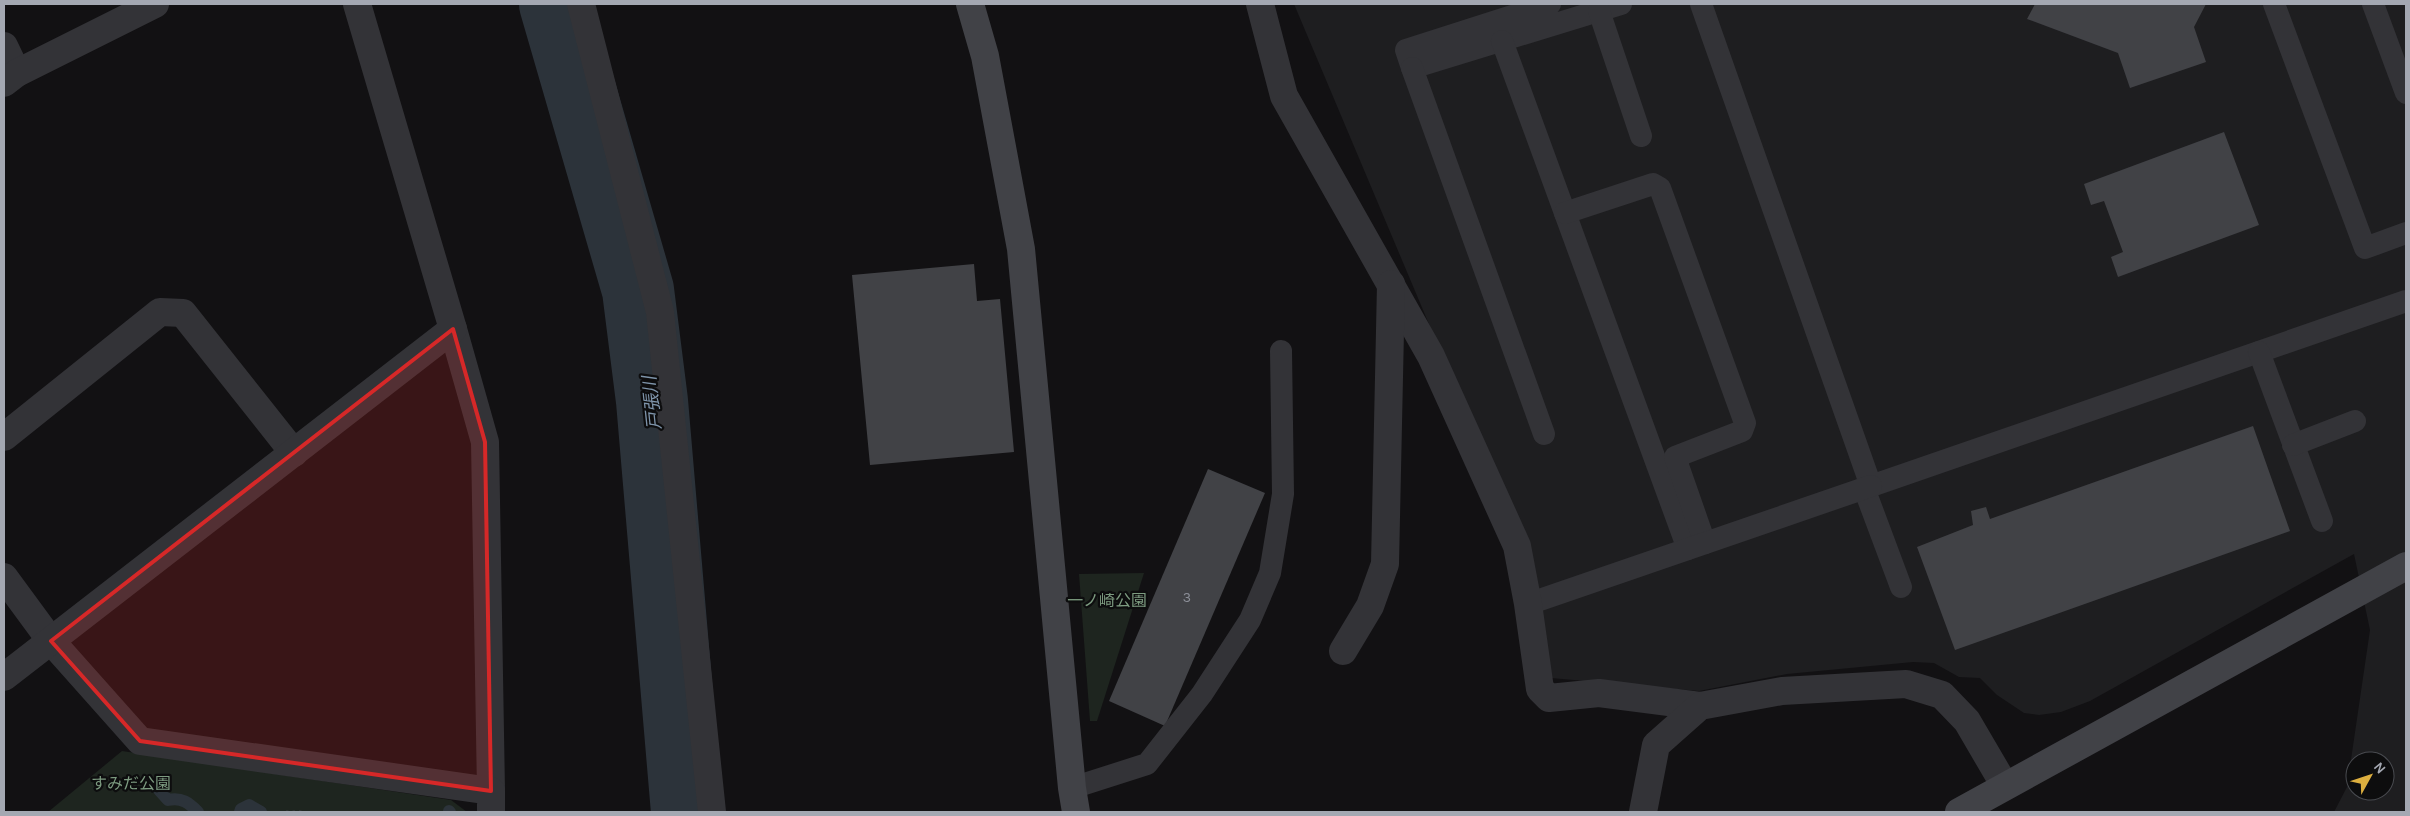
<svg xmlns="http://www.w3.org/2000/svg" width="2410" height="816" font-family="Karla,'Noto Sans JP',sans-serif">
	<rect width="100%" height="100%" fill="#121113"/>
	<path fill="#1e1e20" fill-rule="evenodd" d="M 1294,4 L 2406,4 L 2406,812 L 2334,812 L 2347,787 L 2370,630 L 2354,554 L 2090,701 L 2061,712 L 2039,715 L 2024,713 L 1997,695 L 1980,678 L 1959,677 L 1934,663 L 1913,662 L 1787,674 L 1699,691 L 1551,678 L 1523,547 ZM 2355,761 L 2385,761 L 2385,791 L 2355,791 Z"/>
	<g fill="#1e251f">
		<polygon points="1144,573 1097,721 1090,721 1079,574"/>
		<polygon points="122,751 451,800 467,812 48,812"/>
	</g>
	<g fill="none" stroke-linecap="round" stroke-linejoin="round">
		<g stroke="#2c333a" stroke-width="12">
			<path d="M 159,790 L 168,800 C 182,797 189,803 198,812"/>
			<polyline points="449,811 450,812"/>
			<polyline points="240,812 241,809 249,805 261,812"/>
		</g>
		<polyline stroke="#2c333a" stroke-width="72" points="555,4 638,290 652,401 687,812"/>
	</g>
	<g fill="#414246">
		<polygon points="2035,4 2206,4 2194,27 2206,62 2130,88 2118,53 2027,19"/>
		<polygon points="2224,132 2259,225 2118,277 2111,257 2123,252 2104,201 2091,205 2084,184"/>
		<polygon points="974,264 977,301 1000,299 1014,452 870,465 852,275"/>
		<polygon points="2253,426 2290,531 1955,650 1917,547 1973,525 1971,511 1986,507 1990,519"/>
		<polygon points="1208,469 1265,493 1165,726 1109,701"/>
	</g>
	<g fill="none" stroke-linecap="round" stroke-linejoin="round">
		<polyline stroke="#393a3e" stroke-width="3" stroke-dasharray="2.5 4" stroke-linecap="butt" points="286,812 302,812"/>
		<g stroke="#333337" stroke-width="22">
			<polyline points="1550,4 1406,50 1412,68 1621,4"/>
			<polyline points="1701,4 1871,486 2406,301"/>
			<polyline points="2274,4 2365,248 2406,233"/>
			<polyline points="2373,4 2406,93"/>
			<polyline points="1599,11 1641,136"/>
			<polyline points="1502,41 1688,549"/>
			<polyline points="1412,68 1544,434"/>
			<polyline points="1565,213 1653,184 1660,188 1745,423 1742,431 1675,457 1705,543"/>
			<polyline points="2259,352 2322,521"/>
			<polyline points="2293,445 2355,421"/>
			<polyline points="1864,488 1901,587"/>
			<polyline points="1528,604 1871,486"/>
			<polyline points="1072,788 1147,764 1202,694 1250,620 1270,573 1283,494 1281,351"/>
		</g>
		<g stroke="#333337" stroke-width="28">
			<polyline points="581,4 660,312 712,812"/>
			<polyline points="1260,4 1284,96 1431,356 1517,546 1528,604 1540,689 1549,698 1599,693 1700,706"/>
			<polyline points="4,46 17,73"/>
			<polyline points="4,83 17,73 155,4"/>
			<polyline points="453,329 485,442 491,791"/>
			<polyline points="4,437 160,312 183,313 294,453"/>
			<polyline points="4,577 51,641 140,741 491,791 491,812"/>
			<polyline points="1343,651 1370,606 1385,564 1391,284"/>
			<polyline points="4,677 453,329 357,4"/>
			<polyline points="1643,812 1656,745 1700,706 1782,691 1906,684 1942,695 1967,721 2005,786"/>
		</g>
		<g stroke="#414247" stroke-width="28">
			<polyline points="970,4 985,56 1021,249 1072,788 1076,812"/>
			<polyline points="1959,812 2406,566"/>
		</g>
	</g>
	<path fill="#d62828" fill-opacity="0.2" stroke="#d62828" stroke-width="4" stroke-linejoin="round" d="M 453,329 L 485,442 L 491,791 L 140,741 L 51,641 Z"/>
	<g text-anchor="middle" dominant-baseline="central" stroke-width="4.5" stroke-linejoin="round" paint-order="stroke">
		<g font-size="14" fill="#8b8e97">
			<text x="1187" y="597">3</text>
		</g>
		<g font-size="16" fill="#7d9b80" stroke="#0d0d0e">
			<text x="1107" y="600">一ノ崎公園</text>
			<text x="131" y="783">すみだ公園</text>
		</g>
		<g font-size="18" font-style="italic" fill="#7e94aa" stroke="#0d0d0e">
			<text transform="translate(652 403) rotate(-96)">戸張川</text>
		</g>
	</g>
	<rect width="2410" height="816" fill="none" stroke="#a4a8b2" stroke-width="10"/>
	<g transform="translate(2370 776) rotate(50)"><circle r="24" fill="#0d0d0e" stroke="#494b50"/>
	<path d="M0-4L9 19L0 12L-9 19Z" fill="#ddaf3f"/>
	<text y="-8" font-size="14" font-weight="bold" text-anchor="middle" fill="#a4a8b2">N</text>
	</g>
</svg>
